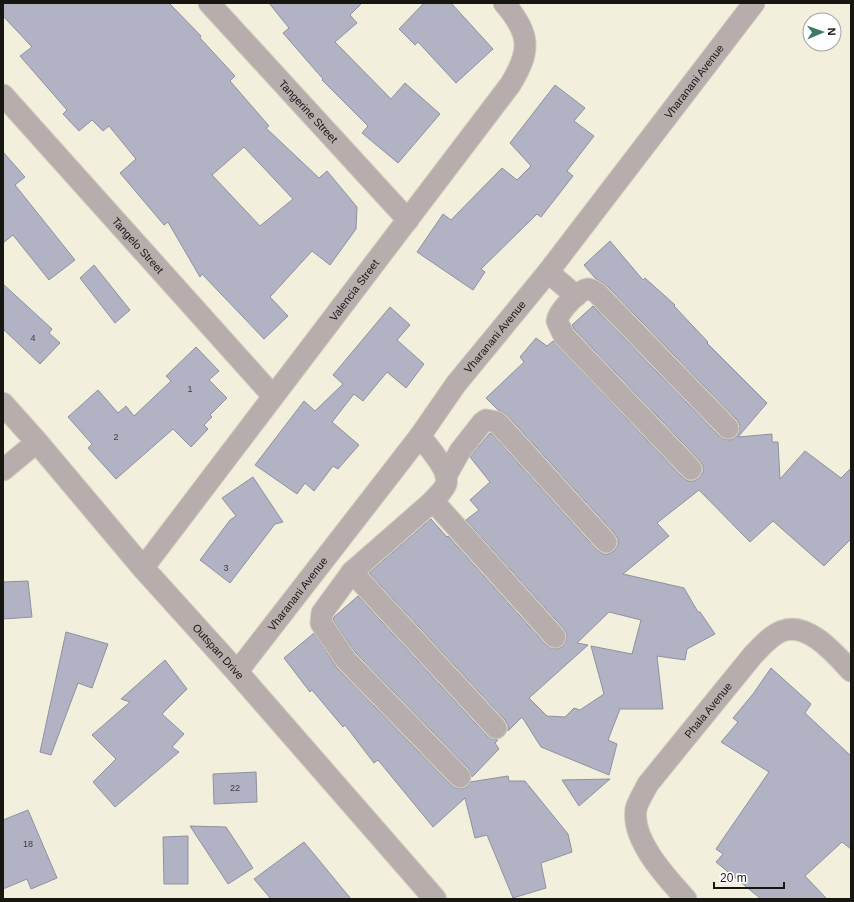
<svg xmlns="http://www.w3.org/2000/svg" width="854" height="902" font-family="Arial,sans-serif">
	<rect width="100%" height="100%" fill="#f3efdd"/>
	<g fill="#b1b3c4" stroke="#8f91a1" fill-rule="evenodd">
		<path d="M 3,3 L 169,3 L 201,36 L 200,38 L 235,76 L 230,81 L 269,126 L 266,128 L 319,178 L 327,171 L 357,207 L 356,229 L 330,265 L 312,251 L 270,297 L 288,316 L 264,339 L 202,274 L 200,277 L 168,222 L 164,225 L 120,173 L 136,159 L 109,126 L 103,131 L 92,120 L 79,131 L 63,114 L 67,110 L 20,56 L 32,47 L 3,16 ZM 244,147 L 293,199 L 260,226 L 212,175 Z"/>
		<polygon points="269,3 362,3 350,15 357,23 335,42 391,99 405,83 440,114 398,163 362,133 368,126 322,80 323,79 283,33 289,28"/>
		<polygon points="424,3 451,3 493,49 456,83 418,42 415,45 399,29"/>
		<polygon points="555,85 585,108 574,121 594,136 567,171 573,176 541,217 537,214 481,269 485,272 473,290 417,252 443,214 451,220 502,168 517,180 531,166 510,143"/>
		<polygon points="3,152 25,177 15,185 75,260 49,280 13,235 3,243"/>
		<path d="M 610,241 L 643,280 L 645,278 L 675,305 L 674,306 L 708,342 L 707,343 L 767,403 L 738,437 L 772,434 L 772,442 L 778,442 L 780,479 L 805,451 L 841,478 L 851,468 L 851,539 L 824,566 L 773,521 L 750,542 L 699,490 L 657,523 L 669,536 L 623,574 L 684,588 L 698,612 L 700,612 L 715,634 L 687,649 L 685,660 L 657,656 L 663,709 L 620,709 L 608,740 L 617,744 L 609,775 L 541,747 L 522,717 L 508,731 L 508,725 L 505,720 L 369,573 L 431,519 L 447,537 L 448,536 L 546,645 L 551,648 L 557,649 L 563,646 L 566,641 L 567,635 L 564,629 L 466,520 L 479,510 L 470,500 L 490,482 L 470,457 L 490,433 L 491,433 L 597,550 L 603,554 L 608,554 L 614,551 L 618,545 L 618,539 L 615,534 L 506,414 L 498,410 L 486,398 L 524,362 L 520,357 L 536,338 L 547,346 L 553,341 L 682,477 L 688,481 L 694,481 L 700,477 L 703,472 L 703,466 L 700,461 L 574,329 L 572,325 L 593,306 L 719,436 L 724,439 L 731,440 L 737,436 L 739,432 L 740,425 L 737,420 L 606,285 L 595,278 L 584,265 ZM 609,612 L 641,620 L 632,654 L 591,646 L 604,694 L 580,710 L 574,708 L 565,717 L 547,716 L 529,698 L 588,645 L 577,643 Z"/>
		<polygon points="94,265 130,310 115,323 80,278"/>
		<polygon points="3,284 52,329 49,333 60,343 40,364 3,329"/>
		<polygon points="390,307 410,325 397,340 424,364 406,388 387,372 363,401 354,394 332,422 359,445 338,469 333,466 314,491 305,483 297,494 255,465 304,401 315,411 343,384 333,375"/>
		<polygon points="196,347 219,371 209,380 227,398 210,415 212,417 204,425 208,429 191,447 173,429 116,479 88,448 92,444 68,417 98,390 118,413 126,406 134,416 171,381 166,376"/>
		<polygon points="253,477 283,522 275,524 230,583 200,560 230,520 236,516 222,498"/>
		<polygon points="28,581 32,617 3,619 3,582"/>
		<polygon points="358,596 487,736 492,739 498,740 495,743 499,749 472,777 471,774 469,769 355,652 333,620 334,617"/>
		<polygon points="66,632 108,644 92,688 78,683 51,755 40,752"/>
		<polygon points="314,633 337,668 452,786 456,788 463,789 468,786 470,782 508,776 509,781 525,781 568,834 572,852 541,863 546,888 513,898 487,835 475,838 465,798 433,827 378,760 374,763 345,725 343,727 312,690 310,692 284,658"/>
		<polygon points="165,660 187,689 162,714 184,734 172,747 179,752 115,807 93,782 116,759 92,735 130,702 121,699"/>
		<polygon points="771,668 811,704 805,713 851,756 851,849 842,842 805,876 827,899 761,899 716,862 723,854 716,849 769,772 721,742 738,722 733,718 753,694"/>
		<polygon points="256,772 257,802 214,804 213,774"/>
		<polygon points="610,779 579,806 562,780"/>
		<polygon points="28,810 57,878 31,889 27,879 3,889 3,820"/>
		<polygon points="190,826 226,827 253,868 228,884"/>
		<polygon points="188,836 188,884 164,884 163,837"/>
		<polygon points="304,842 351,899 271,899 254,879"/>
	</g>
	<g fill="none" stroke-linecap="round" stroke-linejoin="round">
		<defs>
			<g id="minor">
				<path id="s1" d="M 209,3 L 408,220"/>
				<path id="s2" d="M 3,95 L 273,396"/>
				<polyline points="548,272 576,296"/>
				<path d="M 420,436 C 428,447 450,470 446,484 C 444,490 437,496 433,501 L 352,572 L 496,728"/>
				<path d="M 691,469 L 564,336 L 557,321 C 558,312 578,290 588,289 C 591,289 594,291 597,293 L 728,428"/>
				<polyline points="3,470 37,442"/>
				<polyline points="446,476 460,451 482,423 486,420 497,422 606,542"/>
				<polyline points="433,501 555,637"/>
				<path id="s3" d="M 143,568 L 510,85 C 531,51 531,34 504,3"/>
				<polyline points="352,572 322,613 321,623 346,660 460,777"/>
				<path id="s4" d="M 237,672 L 420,436 L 456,384 L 548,272 L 754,3"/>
				<path id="s5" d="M 686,899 C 667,878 631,840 636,809 C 638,801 644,792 648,784 L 753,655 C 761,647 771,635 782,631 C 808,621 836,655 851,671"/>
			</g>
			<g id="tertiary">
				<path id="s6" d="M 3,404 L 37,442 L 143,568 L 237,672 L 435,899"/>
			</g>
		</defs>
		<use href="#minor" stroke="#d0ccbc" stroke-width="23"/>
		<use href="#tertiary" stroke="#d0ccbc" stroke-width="24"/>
		<use href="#minor" stroke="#b6adac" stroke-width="21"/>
		<use href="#tertiary" stroke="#b6adac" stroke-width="22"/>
	</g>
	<g text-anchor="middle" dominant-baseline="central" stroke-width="3.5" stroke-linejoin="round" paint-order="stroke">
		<g font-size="9" fill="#3e3d3d">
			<text x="33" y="338">4</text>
			<text x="190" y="389">1</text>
			<text x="116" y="437">2</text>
			<text x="226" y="568">3</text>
			<text x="235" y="788">22</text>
			<text x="28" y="844">18</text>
		</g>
		<g font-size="11" fill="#181610" stroke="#fff">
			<text stroke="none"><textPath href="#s4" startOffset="747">Vharanani Avenue</textPath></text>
			<text stroke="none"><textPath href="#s1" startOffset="147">Tangerine Street</textPath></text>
			<text stroke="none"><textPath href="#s2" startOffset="202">Tangelo Street</textPath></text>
			<text stroke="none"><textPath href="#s3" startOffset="349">Valencia Street</textPath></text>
			<text stroke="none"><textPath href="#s4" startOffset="423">Vharanani Avenue</textPath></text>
			<text stroke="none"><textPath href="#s4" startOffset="99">Vharanani Avenue</textPath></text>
			<text stroke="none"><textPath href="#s6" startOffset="328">Outspan Drive</textPath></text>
			<text stroke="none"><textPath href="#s5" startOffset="229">Phala Avenue</textPath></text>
		</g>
	</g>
	<rect width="854" height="902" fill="none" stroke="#181610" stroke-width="8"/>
	<g transform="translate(822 32) rotate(88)"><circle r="19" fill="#ffffff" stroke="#a3a29f"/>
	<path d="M0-3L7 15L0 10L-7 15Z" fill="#3d7b68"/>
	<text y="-6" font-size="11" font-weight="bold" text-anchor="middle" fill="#181610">N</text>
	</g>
	<path d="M714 882v6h70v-6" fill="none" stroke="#181610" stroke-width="2"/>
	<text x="720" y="882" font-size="12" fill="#181610" stroke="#ffffff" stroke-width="3" paint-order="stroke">20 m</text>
</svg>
